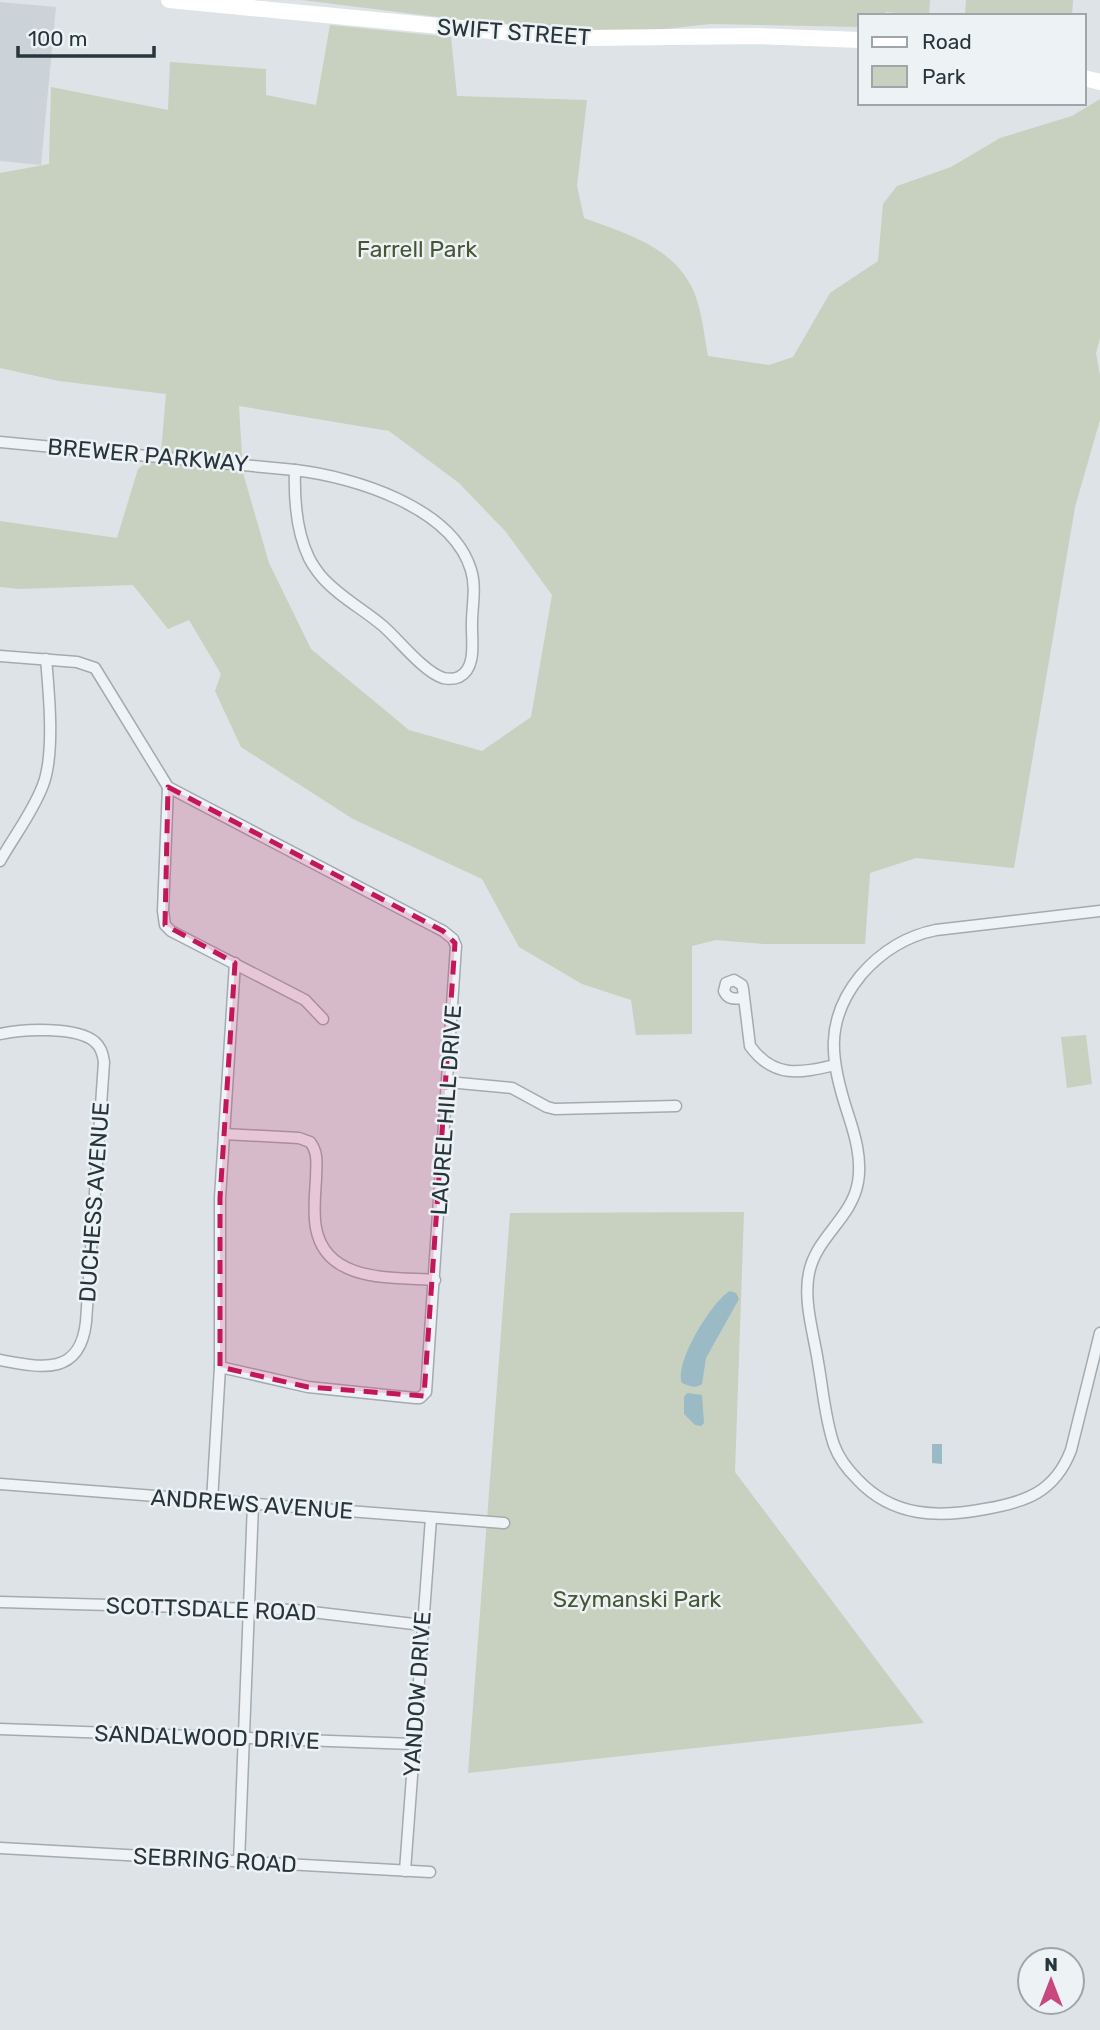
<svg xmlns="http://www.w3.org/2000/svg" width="1100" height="2030" font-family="Rubik,sans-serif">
	<rect width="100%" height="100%" fill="#dde3e6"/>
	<polygon fill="#ccd3d8" points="0,2 56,7 41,165 0,161"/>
	<g fill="#c8d0bf" fill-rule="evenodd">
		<polygon points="302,0 930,0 929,16 886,12 880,16 860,16 860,27 710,24 627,33 533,29"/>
		<polygon points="966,0 1073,0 1072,16 965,16"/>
		<path d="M 330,25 L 451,37 L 457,96 L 587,100 L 577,186 L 584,218 C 626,234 674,246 694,292 C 702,311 704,336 708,356 L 769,365 L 793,357 L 830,293 L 878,261 L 883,204 L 897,186 L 951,167 L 1000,138 L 1072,116 L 1100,99 L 1100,338 L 1096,353 L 1100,376 L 1100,420 L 1075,507 L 1014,868 L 916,858 L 870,873 L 865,944 L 764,944 L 716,940 L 692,946 L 692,1034 L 636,1035 L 631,1000 L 582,984 L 519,947 L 482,879 L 353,819 L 241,747 L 215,691 L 221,674 L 189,620 L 168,629 L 133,585 L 19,589 L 0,587 L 0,521 L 117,538 L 138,469 L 161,452 L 166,394 L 59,381 L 0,368 L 0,173 L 49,164 L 51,87 L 168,110 L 170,62 L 266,69 L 266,95 L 316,105 ZM 239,406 L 389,431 L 459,483 L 506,532 L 552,595 L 531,717 L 482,751 L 409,730 L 311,649 L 269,563 L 243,473 Z"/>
		<polygon points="1086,1035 1092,1084 1067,1088 1061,1037"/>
		<polygon points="744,1212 735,1472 924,1723 468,1773 510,1213"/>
	</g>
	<g fill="#9abbc5">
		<path d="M 730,1291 L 736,1293 L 739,1299 L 706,1358 L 702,1384 C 695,1389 689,1386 682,1383 C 674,1363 712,1301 730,1291 Z"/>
		<polygon points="687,1393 702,1395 704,1423 701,1426 695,1425 684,1414 684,1397"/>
		<polygon points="932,1444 942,1444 942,1464 932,1463"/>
	</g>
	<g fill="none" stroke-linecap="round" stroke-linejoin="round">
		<defs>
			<g id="street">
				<polyline points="0,442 295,470"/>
				<path d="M 295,470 C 354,477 452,507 471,570 C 477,589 471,610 472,629 C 472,643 476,669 459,677 C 455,679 448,679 443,678 C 423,671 400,641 383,626 C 363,609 338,596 321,576 C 317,571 312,564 309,558 C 296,531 294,499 295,470 Z"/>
				<polyline points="0,656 77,662 95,668 168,787 443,931 453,939 456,946 426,1392 420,1398 415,1398 308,1387 220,1367"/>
				<polyline points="168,787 163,911 165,925 171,931 305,1000 323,1019"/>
				<path d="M 0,861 C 14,836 33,812 43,785 C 55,754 49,693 46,659"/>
				<path d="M 1100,911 L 936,930 C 906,936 881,952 861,975 C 823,1021 831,1062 848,1114 C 855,1135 862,1159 858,1182 C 852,1218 816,1237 809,1273 C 803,1301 814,1335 818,1362 C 823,1390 825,1419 834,1445 C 839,1459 848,1470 858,1480 C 893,1517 938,1518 985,1509 C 1026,1502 1055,1492 1071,1450 L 1100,1333"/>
				<path d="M 744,998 C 735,999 728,1000 724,991 L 726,983 L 734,980 L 742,985 L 743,989 L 750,1046 C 774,1079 800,1073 835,1065"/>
				<path d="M 0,1034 C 22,1029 77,1026 95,1042 C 101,1047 103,1054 104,1062 L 86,1322 C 80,1376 42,1368 0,1360"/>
				<polyline points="448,1082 512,1088 547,1107 555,1109 676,1106"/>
				<path d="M 224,1134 L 299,1138 L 310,1142 C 319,1153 316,1166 316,1179 C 315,1195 313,1212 316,1228 C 326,1283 392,1277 435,1280"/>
				<polyline points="0,1484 504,1523"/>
				<polyline points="212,1501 220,1367 220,1198 235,963"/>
				<polyline points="0,1602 295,1610 422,1625"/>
				<polyline points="0,1729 413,1744"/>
				<polyline points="0,1848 430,1872"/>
				<polyline points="239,1862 253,1504"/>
				<polyline points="405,1871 431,1518"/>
			</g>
		</defs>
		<use href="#street" stroke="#a3abb0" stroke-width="13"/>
		<use href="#street" stroke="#f0f3f5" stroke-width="10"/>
		<g stroke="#fff" stroke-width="16">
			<polyline points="169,0 533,35 589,38 756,36 860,40"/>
			<polyline points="1084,78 1100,82"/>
		</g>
	</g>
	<path fill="#c2185b" fill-opacity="0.2" stroke="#c2185b" stroke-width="5" stroke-dasharray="14 9" stroke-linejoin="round" d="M 168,787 L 443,931 L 455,943 L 424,1396 L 308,1387 L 220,1367 L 220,1198 L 235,963 L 165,925 Z"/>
	<g text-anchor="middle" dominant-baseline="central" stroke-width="5" stroke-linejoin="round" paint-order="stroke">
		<g font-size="23" fill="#27353c" stroke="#edf2f4">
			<text transform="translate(514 32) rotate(4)">SWIFT STREET</text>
			<text transform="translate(148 455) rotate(5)">BREWER PARKWAY</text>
			<text transform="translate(446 1110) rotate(-86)">LAUREL HILL DRIVE</text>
			<text transform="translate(94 1202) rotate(-86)">DUCHESS AVENUE</text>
			<text transform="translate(252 1504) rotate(4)">ANDREWS AVENUE</text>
			<text transform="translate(211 1609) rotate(2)">SCOTTSDALE ROAD</text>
			<text transform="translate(417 1694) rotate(-86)">YANDOW DRIVE</text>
			<text transform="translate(207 1737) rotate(2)">SANDALWOOD DRIVE</text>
			<text transform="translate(215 1860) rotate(3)">SEBRING ROAD</text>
		</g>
		<g font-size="23" fill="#455735" stroke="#edf2f4">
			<text x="417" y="249">Farrell Park</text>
			<text x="637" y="1599">Szymanski Park</text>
		</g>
	</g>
	<rect x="858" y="14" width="228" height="91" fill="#edf2f4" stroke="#9ea6aa" stroke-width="2"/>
	<rect x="872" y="37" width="35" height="10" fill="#ffffff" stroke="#9ea6aa" stroke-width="2"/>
	<text x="922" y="49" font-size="21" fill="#27353c">Road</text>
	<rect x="872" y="66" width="35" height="21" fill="#c8d0bf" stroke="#9ea6aa" stroke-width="2"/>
	<text x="922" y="84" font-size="21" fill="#27353c">Park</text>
	<g transform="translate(1051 1981)"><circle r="33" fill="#edf2f4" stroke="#9ea6aa" stroke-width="2"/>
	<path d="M0-5L12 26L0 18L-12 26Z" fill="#c7477e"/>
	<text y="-10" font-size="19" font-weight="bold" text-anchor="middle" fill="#27353c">N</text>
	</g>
	<path d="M18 46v10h136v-10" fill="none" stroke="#27353c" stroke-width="3.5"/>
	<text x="28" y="46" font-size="21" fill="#27353c" stroke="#edf2f4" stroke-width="5" paint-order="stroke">100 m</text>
</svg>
